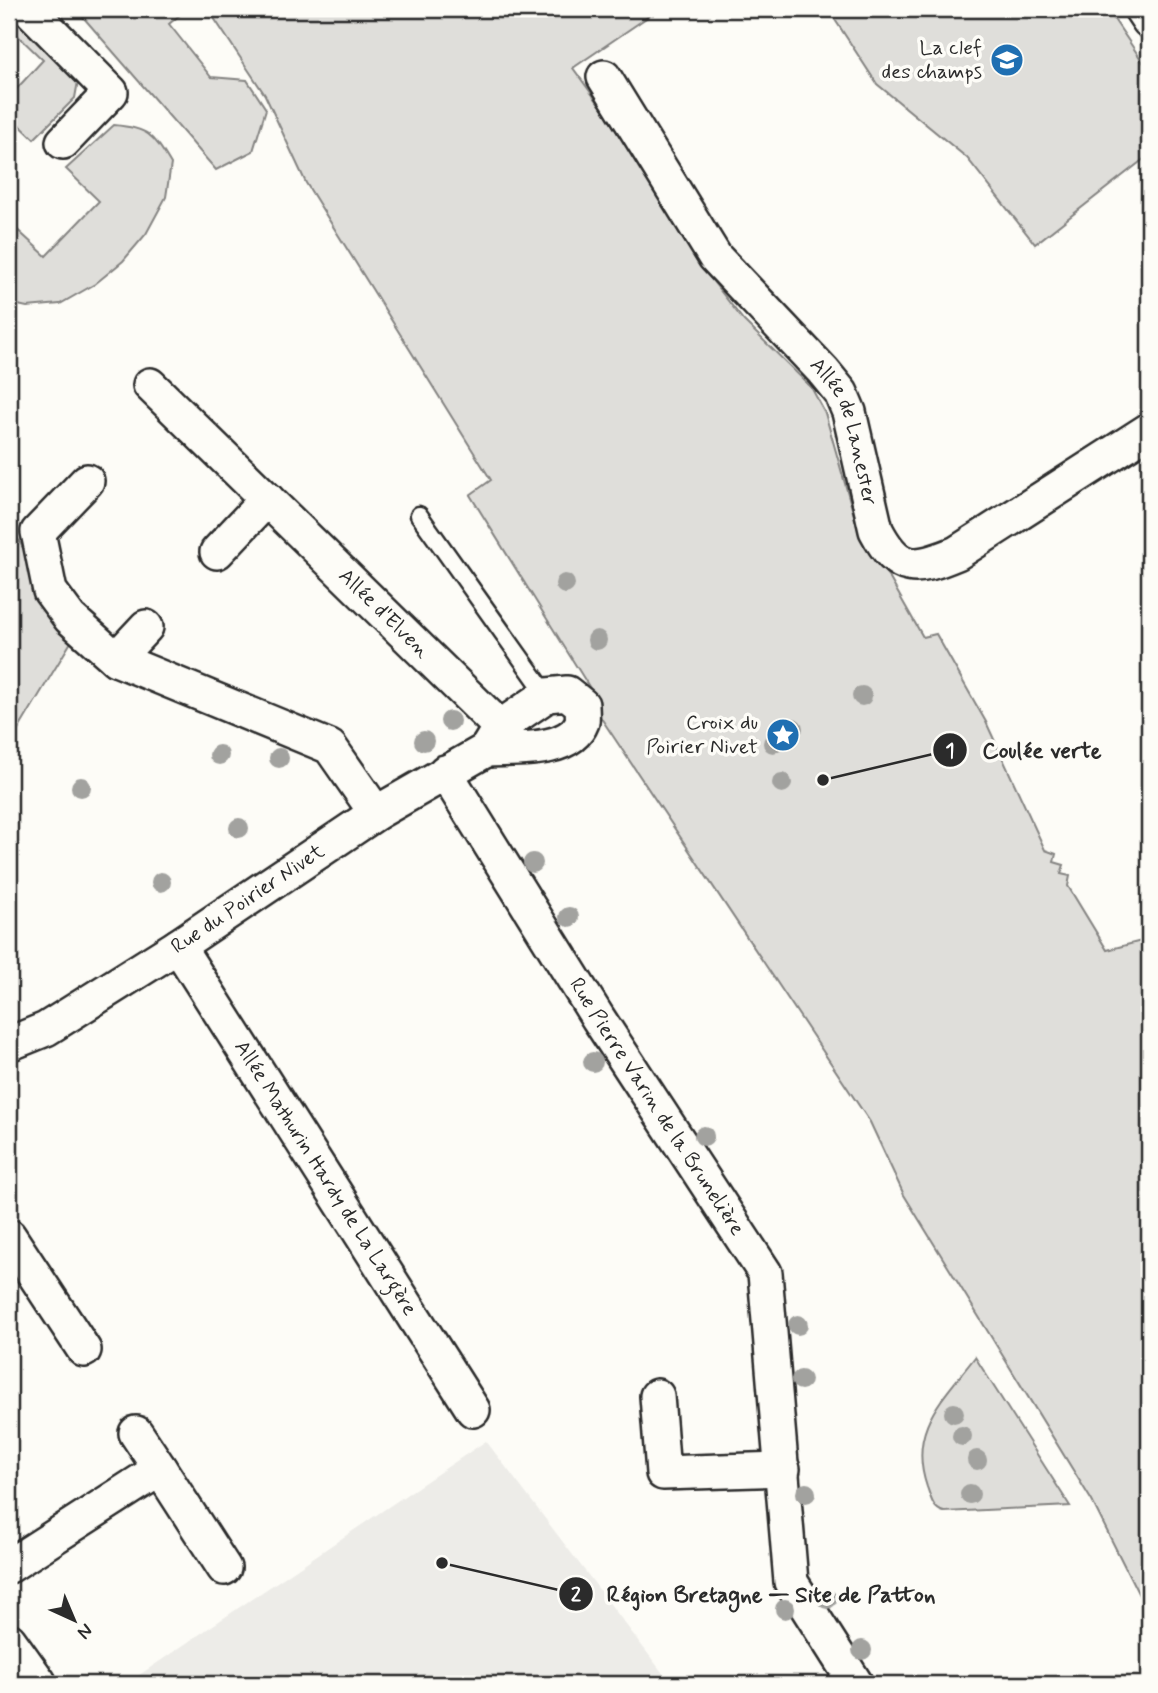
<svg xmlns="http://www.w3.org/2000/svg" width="1158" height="1693" font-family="Mynerve,sans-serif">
	<rect width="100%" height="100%" fill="#fdfcf7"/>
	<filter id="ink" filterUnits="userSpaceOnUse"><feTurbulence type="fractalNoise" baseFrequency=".0143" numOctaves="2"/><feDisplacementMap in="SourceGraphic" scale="14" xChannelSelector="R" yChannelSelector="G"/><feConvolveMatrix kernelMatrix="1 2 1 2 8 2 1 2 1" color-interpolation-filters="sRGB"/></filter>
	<g filter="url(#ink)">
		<polygon fill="#edece8" points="486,1441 671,1684 126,1684"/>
		<g fill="#dfdeda" stroke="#858482" stroke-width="2">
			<polygon points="9,9 23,9 79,76 75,98 34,139 9,115 9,97 43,60 9,27"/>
			<polygon points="76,9 187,9 169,24 211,77 247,80 266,109 253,151 216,170"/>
			<polygon points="208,9 649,9 652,14 573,68 613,123 704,270 744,321 811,387 825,413 861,540 889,577 923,637 936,634 986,722 1045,850 1056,854 1054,862 1064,865 1061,874 1070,876 1068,886 1107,950 1149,939 1149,1615 1092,1501 904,1195 870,1122 595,709 593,693 470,495 491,480 306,183 265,95"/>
			<polygon points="828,9 1107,9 1149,71 1149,155 1035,244 967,158 877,84"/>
			<path d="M 114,125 C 148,128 153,134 171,164 L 166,197 L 146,234 L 123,261 L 95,284 L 60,304 L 27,307 L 9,303 L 9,230 L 13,226 L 46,256 L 99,201 L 66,169 Z"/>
			<polygon points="9,524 32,563 71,642 14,737 9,727"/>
			<path d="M 975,1357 L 1070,1506 L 944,1512 C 932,1509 931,1497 927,1487 C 907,1429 943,1399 975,1357 Z"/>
		</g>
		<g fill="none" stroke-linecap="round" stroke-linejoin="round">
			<defs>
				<polyline id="service" points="419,515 547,695"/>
				<g id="minor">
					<polyline points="29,9 111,92 63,142"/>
					<polyline points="1141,9 1149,21"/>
					<path id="s1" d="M 604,77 L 715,257 L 823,371 L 841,393 L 849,412 L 876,530 C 899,574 916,570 957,553 L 1149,430"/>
					<path id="s2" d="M 150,385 L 500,727"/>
					<polyline points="87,481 38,532 50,591 70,618 116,659 330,747 376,813"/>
					<polyline points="217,552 267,499"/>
					<polyline points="116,659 146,627"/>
					<path d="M 567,693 L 582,705 C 582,710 583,717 582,722 C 570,754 513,748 486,750 L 500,727 L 547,695 Z"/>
					<path id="s3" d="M 445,772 L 598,1018 L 765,1273 L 791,1582 L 856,1684"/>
					<path id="s4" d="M 178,946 L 473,1410"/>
					<path id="s5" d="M 9,1044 L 46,1029 L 178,946 L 376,813 L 486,750"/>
					<polyline points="9,1236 84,1350"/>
					<polyline points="657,1396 663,1473 783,1469"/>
					<polyline points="136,1433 160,1469"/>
					<polyline points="9,1566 160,1469 224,1568"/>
					<polyline points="9,1640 39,1682"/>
				</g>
			</defs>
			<use href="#service" stroke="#2b2b2b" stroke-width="21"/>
			<use href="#minor" stroke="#2b2b2b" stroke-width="38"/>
			<use href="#service" stroke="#fdfcf7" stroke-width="16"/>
			<use href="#minor" stroke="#fdfcf7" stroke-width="33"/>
		</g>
		<g fill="#a2a29f">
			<circle cx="565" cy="584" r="10"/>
			<circle cx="597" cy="640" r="10"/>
			<circle cx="862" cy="696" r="10"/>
			<circle cx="450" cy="721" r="10"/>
			<circle cx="793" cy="728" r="10"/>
			<circle cx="424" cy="741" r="10"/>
			<circle cx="773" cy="743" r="10"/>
			<circle cx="219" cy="755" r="10"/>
			<circle cx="279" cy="758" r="10"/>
			<circle cx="782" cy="783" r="10"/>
			<circle cx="81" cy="787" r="10"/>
			<circle cx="239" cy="828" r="10"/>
			<circle cx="533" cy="863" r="10"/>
			<circle cx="161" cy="882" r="10"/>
			<circle cx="569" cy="917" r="10"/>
			<circle cx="593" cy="1062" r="10"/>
			<circle cx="704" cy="1136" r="10"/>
			<circle cx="798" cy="1325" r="10"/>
			<circle cx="801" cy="1380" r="10"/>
			<circle cx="954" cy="1413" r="10"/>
			<circle cx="962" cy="1436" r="10"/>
			<circle cx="977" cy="1460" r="10"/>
			<circle cx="806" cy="1493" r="10"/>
			<circle cx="970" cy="1494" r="10"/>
			<circle cx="827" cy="1599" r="10"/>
			<circle cx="785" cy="1609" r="10"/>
			<circle cx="862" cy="1650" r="10"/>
		</g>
	</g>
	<defs>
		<symbol id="school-disc" viewBox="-11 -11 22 22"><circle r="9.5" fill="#1f6fb2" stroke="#fdfcf7"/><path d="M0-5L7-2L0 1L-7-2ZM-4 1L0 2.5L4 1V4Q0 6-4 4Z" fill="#fff"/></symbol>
		<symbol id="sight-disc" viewBox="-11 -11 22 22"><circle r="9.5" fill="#1f6fb2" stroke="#fdfcf7"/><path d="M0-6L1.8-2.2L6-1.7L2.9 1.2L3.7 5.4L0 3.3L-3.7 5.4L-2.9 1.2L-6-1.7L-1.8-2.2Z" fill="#fff"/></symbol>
	</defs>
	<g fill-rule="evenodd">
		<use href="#school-disc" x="988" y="41" width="38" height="38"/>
		<use href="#sight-disc" x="764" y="716" width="38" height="38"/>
	</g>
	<g text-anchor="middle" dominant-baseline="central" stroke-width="7" stroke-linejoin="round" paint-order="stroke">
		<g font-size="21" fill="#2b2b2b" stroke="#fdfcf7" text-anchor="end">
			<text x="982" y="48">La clef<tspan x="982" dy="24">des champs</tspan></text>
			<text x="758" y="723">Croix du<tspan x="758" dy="24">Poirier Nivet</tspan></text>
		</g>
		<g font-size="21" fill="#2b2b2b" stroke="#fdfcf7">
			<text stroke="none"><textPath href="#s1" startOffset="434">Allée de Lanester</textPath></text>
			<text stroke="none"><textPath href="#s2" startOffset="327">Allée d'Elven</textPath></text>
			<text stroke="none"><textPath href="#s5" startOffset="280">Rue du Poirier Nivet</textPath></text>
			<text stroke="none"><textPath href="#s3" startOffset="396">Rue Pierre Varin de la Brunelière</textPath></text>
			<text stroke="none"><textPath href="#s4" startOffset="275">Allée Mathurin Hardy de La Largère</textPath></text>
		</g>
	</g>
	<path fill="none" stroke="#2b2b2b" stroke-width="2.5" d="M823 780L950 750M442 1563L576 1594"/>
	<g fill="#2b2b2b" stroke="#fdfcf7" stroke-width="2.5">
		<circle cx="823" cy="780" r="7"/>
		<circle cx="442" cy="1563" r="7"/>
		<circle cx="950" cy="750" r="18"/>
		<circle cx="576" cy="1594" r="18"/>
	</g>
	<g font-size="21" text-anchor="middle" font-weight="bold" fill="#fff">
		<text x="950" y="757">1</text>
		<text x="576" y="1601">2</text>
	</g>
	<g font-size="23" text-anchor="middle" font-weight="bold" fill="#2b2b2b" stroke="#fdfcf7" stroke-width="7" stroke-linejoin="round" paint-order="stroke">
		<text x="1042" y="758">Coulée verte</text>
		<text x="771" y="1602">Région Bretagne — Site de Patton</text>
	</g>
	<rect width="1158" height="1693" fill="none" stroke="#fdfcf7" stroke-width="35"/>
	<rect x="18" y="18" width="1123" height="1658" fill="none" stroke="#2b2b2b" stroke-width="2.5" filter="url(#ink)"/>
	<g transform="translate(74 1620) rotate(136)" stroke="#fdfcf7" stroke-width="5" paint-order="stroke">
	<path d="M0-5L12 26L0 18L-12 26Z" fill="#2b2b2b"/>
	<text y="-10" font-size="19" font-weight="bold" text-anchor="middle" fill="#2b2b2b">N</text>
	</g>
</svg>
